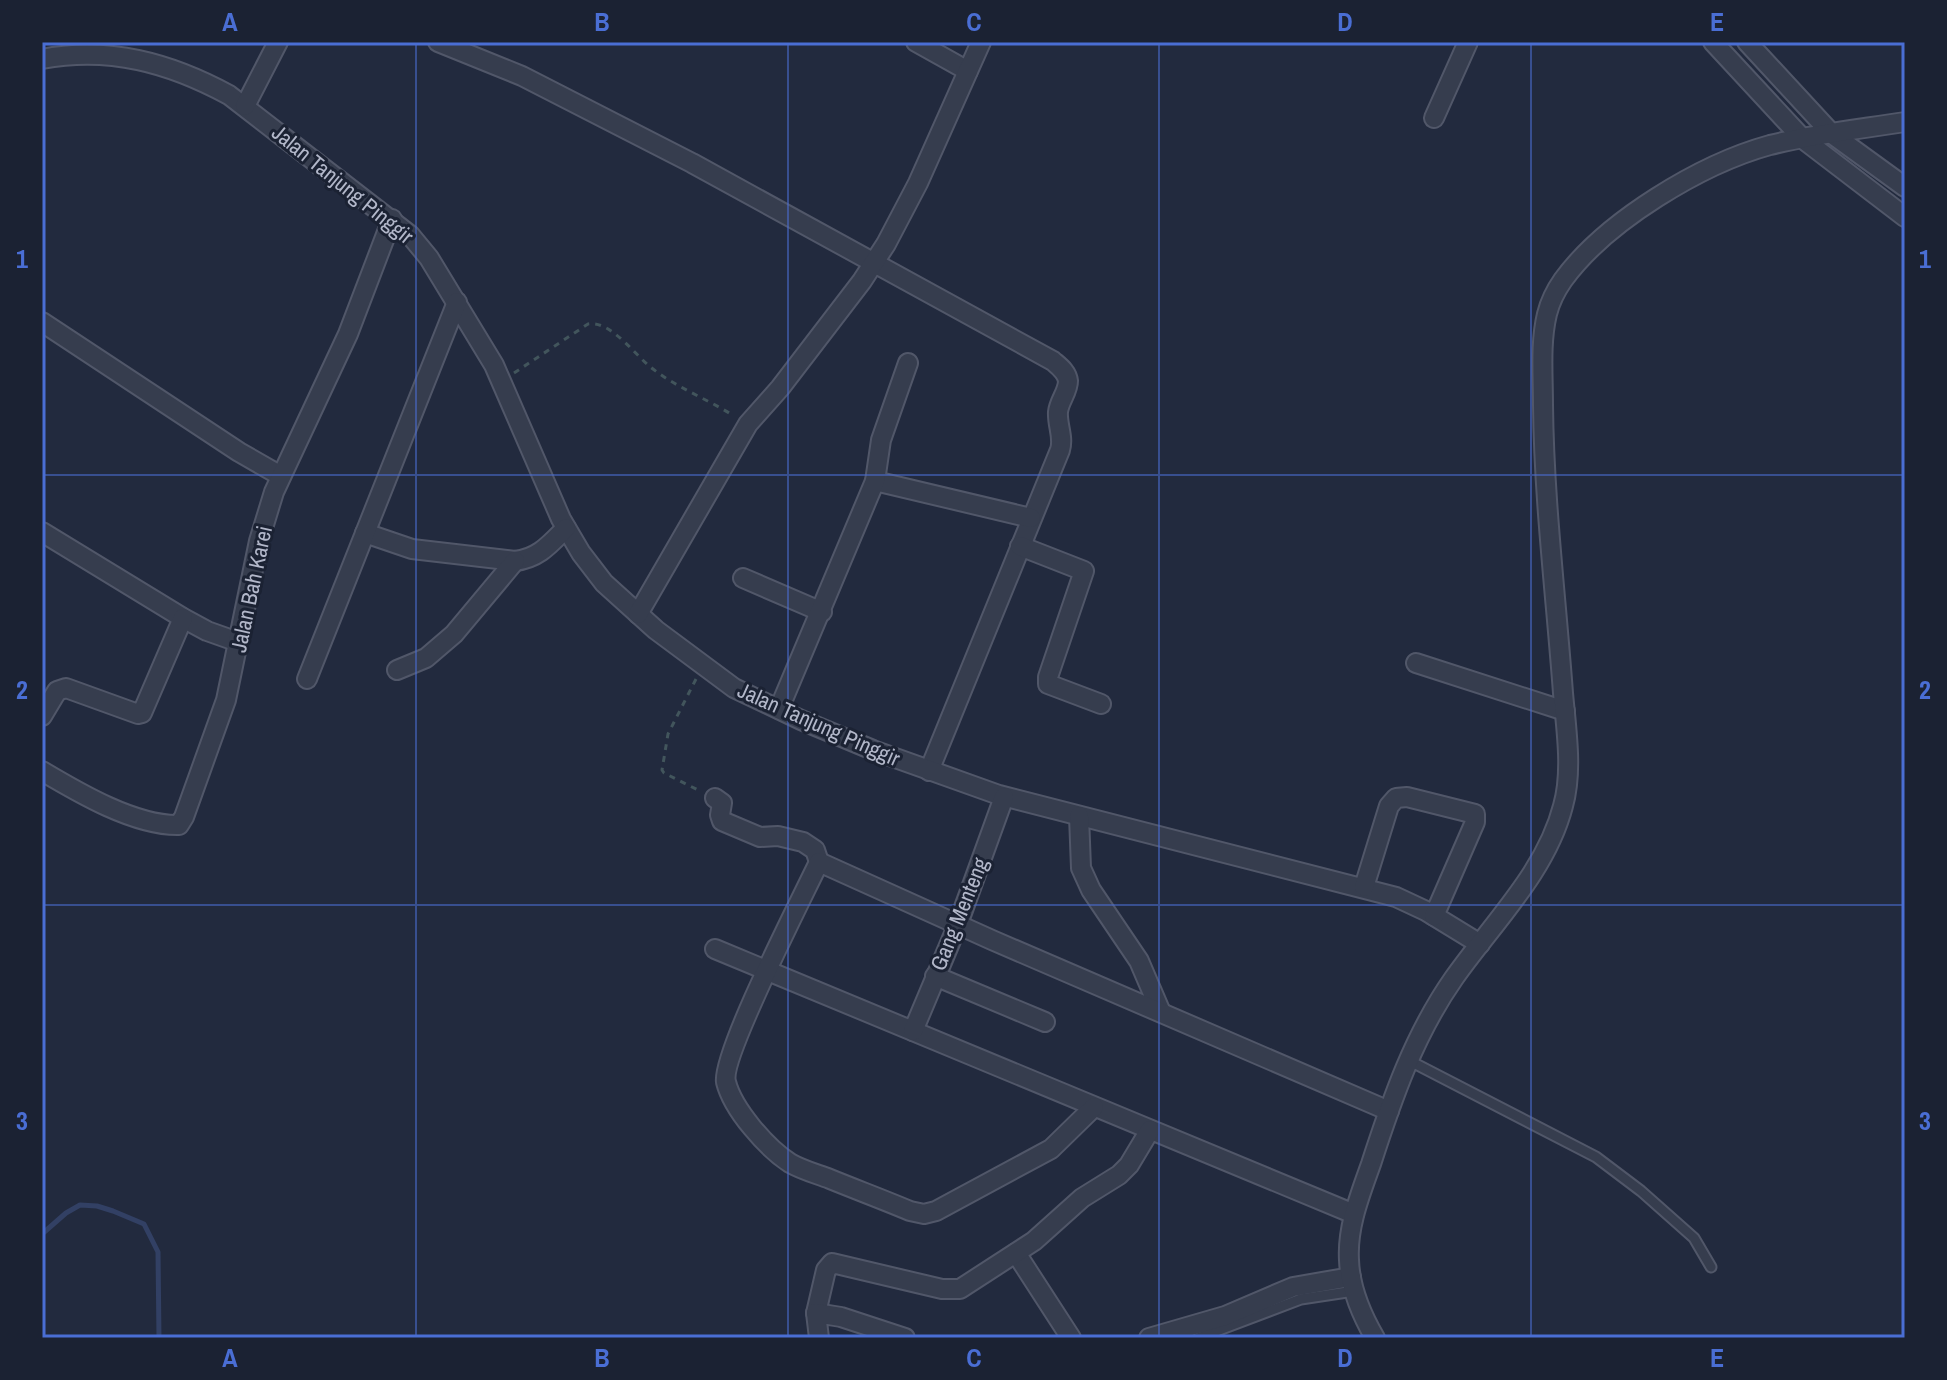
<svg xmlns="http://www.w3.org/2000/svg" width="1947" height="1380" font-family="'Archivo Narrow',sans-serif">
	<rect width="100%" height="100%" fill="#222a3e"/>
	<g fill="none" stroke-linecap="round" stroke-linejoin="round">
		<polyline stroke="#324064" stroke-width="5" points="42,1234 66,1213 80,1205 97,1206 113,1211 144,1224 158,1252 159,1338"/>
		<defs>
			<g id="service">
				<polyline points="1408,1060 1596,1157 1641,1191 1694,1238 1711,1267"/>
				<polyline points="1198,1338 1301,1299 1354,1291"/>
			</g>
			<g id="minor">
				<path d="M 438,42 L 522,76 L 692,163 L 1053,361 C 1060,367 1067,372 1068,381 C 1068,392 1059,401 1058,412 C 1057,425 1064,437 1060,450 L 929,771"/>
				<polyline points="916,42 968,71"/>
				<polyline points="1713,42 1803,139 1905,217"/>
				<polyline points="1747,42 1832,134 1905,187"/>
				<path d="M 42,59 C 109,46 170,63 229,95 L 410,235 L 429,258 L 494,365 L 561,519 L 581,553 L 604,583 L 656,630 L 734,688 L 801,720 L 873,750 L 999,795 L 1396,897 L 1426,911 L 1480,944"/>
				<polyline points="245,106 278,42"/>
				<polyline points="1434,118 1468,42"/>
				<polyline points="42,322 239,452 281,476"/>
				<polyline points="875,481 1031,518"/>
				<polyline points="42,532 183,618 207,631 238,642"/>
				<path d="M 365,533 L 412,549 L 515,561 C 539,558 550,544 566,528"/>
				<polyline points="1020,546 1084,571 1048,677 1048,684 1101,704"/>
				<polyline points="743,578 822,612"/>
				<polyline points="638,614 748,424 780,388 862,281 886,244 918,183 981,42"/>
				<polyline points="1416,663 1565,711"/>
				<polyline points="397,670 426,658 454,634 515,561"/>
				<polyline points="307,679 457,302"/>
				<polyline points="779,709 875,481 881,440 908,363"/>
				<polyline points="42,716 57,691 66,688 138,714 142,713 183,618"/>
				<path d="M 42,771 C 79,793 135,826 179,825 L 184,817 L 226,700 L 259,541 L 274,492 L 348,334 L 392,219"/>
				<polyline points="715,798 722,803 720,815 722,821 760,837 778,836 803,842 815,850 819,862"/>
				<polyline points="1079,816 1081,868 1091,890 1139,961 1160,1010"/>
				<polyline points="1364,887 1389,806 1396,798 1407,797 1475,814 1475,822 1434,916"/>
				<polyline points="715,949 1354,1214"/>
				<polyline points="935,976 1045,1022"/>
				<polyline points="913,1031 958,924 1004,797"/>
				<path d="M 1094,1107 L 1051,1149 L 936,1211 L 924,1214 L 910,1211 C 884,1200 857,1190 830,1179 C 817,1174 802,1170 790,1163 C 767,1148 733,1110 726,1082 C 720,1057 804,894 819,862 L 992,940 L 1389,1111"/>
				<polyline points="1016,1253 1071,1338"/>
				<polyline points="816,1313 826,1270 832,1263 942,1289 960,1289 1034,1241 1082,1198 1119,1175 1129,1165 1150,1130"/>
				<polyline points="819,1338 816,1313 841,1317 905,1338"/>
				<polyline points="1149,1338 1225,1316 1293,1287 1351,1277"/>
				<path d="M 1375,1338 C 1361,1314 1350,1288 1349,1260 C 1347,1227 1360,1195 1371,1164 C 1392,1099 1414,1035 1454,978 C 1492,924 1546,872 1563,806 C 1573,771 1566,728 1563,693 C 1556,597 1544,501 1543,405 C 1543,375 1540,343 1547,314 C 1550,302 1556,290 1563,280 C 1606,221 1701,164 1770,145 C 1814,134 1861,129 1905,122"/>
			</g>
		</defs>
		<use href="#service" stroke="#515769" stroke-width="13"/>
		<use href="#minor" stroke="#515769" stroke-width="22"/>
		<g stroke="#42555c" stroke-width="3" stroke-dasharray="6 6" stroke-linecap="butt">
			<path d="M 514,373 L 588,324 C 609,320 633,352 648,365 C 674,387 706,398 734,416"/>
			<polyline points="696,679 668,734 662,770 664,773 698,790"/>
		</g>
		<use href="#service" stroke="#363d4e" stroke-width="9"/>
		<use href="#minor" stroke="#363d4e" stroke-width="18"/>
	</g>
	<path fill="none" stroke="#4a6ed4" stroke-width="2" stroke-opacity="0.55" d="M 416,42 L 416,1338M 788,42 L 788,1338M 1159,42 L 1159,1338M 1531,42 L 1531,1338M 42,475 L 1905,475M 42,905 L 1905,905"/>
	<g text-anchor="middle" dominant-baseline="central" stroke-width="6" stroke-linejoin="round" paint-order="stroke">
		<g font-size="22" fill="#b2b7c9" stroke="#1b2233">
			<text transform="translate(343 184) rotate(39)">Jalan Tanjung Pinggir</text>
			<text transform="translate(251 589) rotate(-78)">Jalan Bah Karei</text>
			<text transform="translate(819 724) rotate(24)">Jalan Tanjung Pinggir</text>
			<text transform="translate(959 914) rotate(-68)">Gang Menteng</text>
		</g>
	</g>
	<rect width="1947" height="1380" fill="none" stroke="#1b2233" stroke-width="88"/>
	<rect x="44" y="44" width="1859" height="1292" fill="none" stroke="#4a6ed4" stroke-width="3"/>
	<g font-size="26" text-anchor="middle" font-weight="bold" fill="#4a6ed4">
		<text x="230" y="31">A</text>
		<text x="602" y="31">B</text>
		<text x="974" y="31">C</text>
		<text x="1345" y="31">D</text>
		<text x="1717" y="31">E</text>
		<text x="22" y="268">1</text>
		<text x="1925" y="268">1</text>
		<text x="22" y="699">2</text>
		<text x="1925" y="699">2</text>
		<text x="22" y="1130">3</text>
		<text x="1925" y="1130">3</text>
		<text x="230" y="1367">A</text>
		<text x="602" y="1367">B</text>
		<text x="974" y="1367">C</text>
		<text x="1345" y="1367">D</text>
		<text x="1717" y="1367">E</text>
	</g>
</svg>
